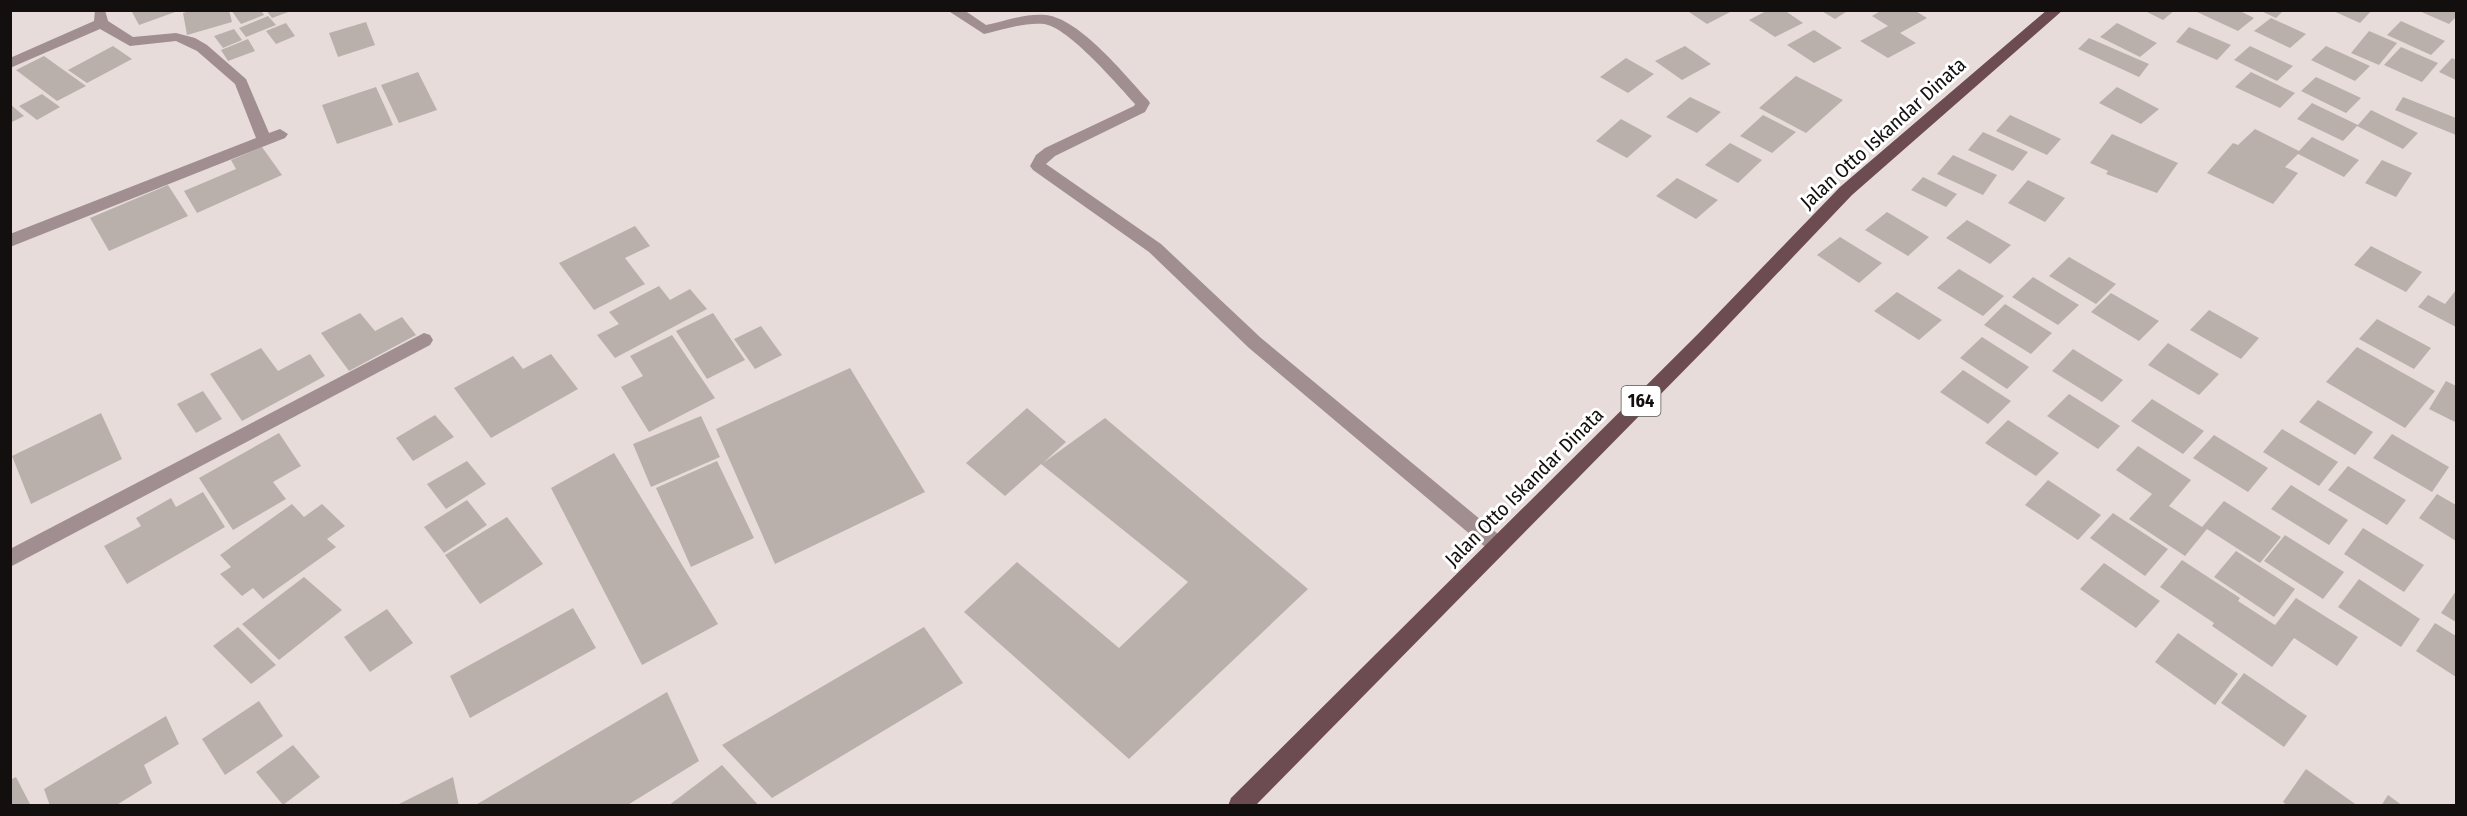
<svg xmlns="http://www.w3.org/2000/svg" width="2467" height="816" font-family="'Fira Sans Condensed',sans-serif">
	<rect width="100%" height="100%" fill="#e7dcda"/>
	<g fill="#b9b0ab">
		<polygon points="131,10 178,10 178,11 139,25"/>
		<polygon points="193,10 229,10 232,22 187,35 183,13"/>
		<polygon points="231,10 261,10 264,15 241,24"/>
		<polygon points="266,10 291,10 291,11 272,18"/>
		<polygon points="1686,10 1734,10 1707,24"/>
		<polygon points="1768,10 1784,10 1803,23 1775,37 1749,20"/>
		<polygon points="1820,10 1849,10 1835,19"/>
		<polygon points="1882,10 1914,10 1927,18 1900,33 1916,43 1888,58 1860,41 1888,26 1872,16"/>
		<polygon points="2143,10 2175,10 2163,20"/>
		<polygon points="2199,10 2238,10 2254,18 2238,31 2197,12"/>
		<polygon points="2259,10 2284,10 2276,18"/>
		<polygon points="2331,10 2372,10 2360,23"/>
		<polygon points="2417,10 2456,10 2456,17 2449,24"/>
		<polygon points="268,16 276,25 246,37 239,28"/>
		<polygon points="2271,18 2306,34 2290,48 2254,31"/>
		<polygon points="2401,21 2445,41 2431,55 2387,35"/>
		<polygon points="366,22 375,45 338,57 329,33"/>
		<polygon points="286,23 295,36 276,44 266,31"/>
		<polygon points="2117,23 2157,43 2140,57 2100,37"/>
		<polygon points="2189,27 2231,45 2217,60 2176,42"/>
		<polygon points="234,29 242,40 223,48 214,36"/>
		<polygon points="1814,30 1842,48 1814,63 1787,45"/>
		<polygon points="2369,31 2397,43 2379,65 2351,53"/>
		<polygon points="2089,38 2149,64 2139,77 2078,49"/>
		<polygon points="248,39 255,51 228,61 221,50"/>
		<polygon points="113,46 132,59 87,83 68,70"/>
		<polygon points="1685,46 1711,64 1682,80 1655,61"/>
		<polygon points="2250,46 2293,66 2277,81 2234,60"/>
		<polygon points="2326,46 2370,66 2355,81 2311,60"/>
		<polygon points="2401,47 2438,63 2422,82 2384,65"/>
		<polygon points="44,56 86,86 57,101 16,70"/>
		<polygon points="1626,58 1654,74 1628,93 1600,77"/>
		<polygon points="2452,58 2456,60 2456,80 2439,72"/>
		<polygon points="418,72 437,110 399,123 381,85"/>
		<polygon points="2251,72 2295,93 2280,108 2235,87"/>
		<polygon points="1796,76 1843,100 1806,133 1759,108"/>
		<polygon points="2316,77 2361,98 2346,113 2301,91"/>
		<polygon points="376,87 393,125 337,144 322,105"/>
		<polygon points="2117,87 2159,109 2141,124 2099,103"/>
		<polygon points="42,94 60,107 37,120 19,106"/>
		<polygon points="1690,97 1721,112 1697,133 1666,117"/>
		<polygon points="2403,97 2456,118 2456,135 2395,110"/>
		<polygon points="2312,103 2358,125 2371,110 2418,133 2403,149 2357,126 2343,141 2297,119"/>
		<polygon points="10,104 24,116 10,123"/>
		<polygon points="1763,115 1796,132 1772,153 1740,136"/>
		<polygon points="2010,115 2061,139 2047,155 1996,131"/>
		<polygon points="1621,119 1652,136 1627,158 1596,141"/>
		<polygon points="2255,129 2299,151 2312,137 2359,160 2344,177 2298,154 2285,167 2298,173 2273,204 2207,173 2233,143 2238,145"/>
		<polygon points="1983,132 2028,152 2013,171 1968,150"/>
		<polygon points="2112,134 2178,163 2157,193 2106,174 2108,171 2090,163"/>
		<polygon points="1730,143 1762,160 1738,183 1705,165"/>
		<polygon points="262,147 282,175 197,213 184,191 236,169 231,160"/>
		<polygon points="1953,155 1997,175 1983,195 1937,174"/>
		<polygon points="2382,160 2412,173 2396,197 2365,183"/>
		<polygon points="1923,177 1957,194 1946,207 1911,190"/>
		<polygon points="1677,178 1718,200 1696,219 1656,196"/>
		<polygon points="2028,180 2065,198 2045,222 2008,203"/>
		<polygon points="168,185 188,216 109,251 90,218"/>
		<polygon points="1887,212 1929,237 1908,256 1865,230"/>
		<polygon points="1967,220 2011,245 1990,264 1946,238"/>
		<polygon points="635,226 650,246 625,258 645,284 594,310 559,263"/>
		<polygon points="1840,237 1882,263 1859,283 1817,255"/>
		<polygon points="2371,246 2422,272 2406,292 2354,265"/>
		<polygon points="2069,257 2116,284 2096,304 2049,276"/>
		<polygon points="1959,269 2004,296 1983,316 1937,288"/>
		<polygon points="2033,277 2079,305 2058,325 2012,297"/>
		<polygon points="659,286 670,300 690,289 707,309 615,358 597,335 619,324 609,312"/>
		<polygon points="2456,290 2456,327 2418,307 2428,295 2445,304"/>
		<polygon points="1897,292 1942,320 1919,340 1874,311"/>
		<polygon points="2111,293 2159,321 2139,341 2091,312"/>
		<polygon points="2005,304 2052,333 2031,354 1984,325"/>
		<polygon points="2209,310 2259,338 2241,359 2190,330"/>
		<polygon points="360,313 375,331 402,317 416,335 349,371 321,333"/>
		<polygon points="713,313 745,360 707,379 676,331"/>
		<polygon points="2377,319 2431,348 2414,369 2359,339"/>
		<polygon points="761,326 782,355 755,369 734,339"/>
		<polygon points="672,335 715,398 649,432 621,387 643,376 630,356"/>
		<polygon points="1982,337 2029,367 2007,389 1960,358"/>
		<polygon points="2168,343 2219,374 2199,395 2148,365"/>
		<polygon points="2357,347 2435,391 2405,428 2326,382"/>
		<polygon points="261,348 278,371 310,354 325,376 242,421 210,374"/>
		<polygon points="2073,349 2123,380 2102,402 2052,371"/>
		<polygon points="551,354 578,389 491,438 454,388 513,356 523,369"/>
		<polygon points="850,368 925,492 775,564 716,429"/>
		<polygon points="1963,370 2011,401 1988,424 1940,392"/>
		<polygon points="2446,381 2456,386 2455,422 2429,409"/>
		<polygon points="203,391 222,419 196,433 177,404"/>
		<polygon points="2069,394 2120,426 2098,449 2047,416"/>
		<polygon points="2152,399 2204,431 2183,454 2131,421"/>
		<polygon points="2318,400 2373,432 2355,455 2299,422"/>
		<polygon points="1027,408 1066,442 1043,463 1105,418 1308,589 1129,759 964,612 1017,562 1119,648 1188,582 1041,464 1005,496 966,463"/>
		<polygon points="101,413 122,459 31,504 12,456"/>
		<polygon points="435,415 454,437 413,461 396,438"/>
		<polygon points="701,416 720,457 651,487 633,444"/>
		<polygon points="2008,420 2059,453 2036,476 1985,443"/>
		<polygon points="2282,429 2338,462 2319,486 2263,452"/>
		<polygon points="279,433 301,466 273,482 286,499 233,530 199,478"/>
		<polygon points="2392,434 2449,467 2432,492 2373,458"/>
		<polygon points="2214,435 2268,468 2248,492 2193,458"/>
		<polygon points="2138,446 2191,480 2169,506 2202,527 2224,501 2281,537 2260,563 2207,529 2185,556 2129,519 2152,494 2116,470"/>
		<polygon points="614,453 718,624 642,665 551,488"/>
		<polygon points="467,461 486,484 446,509 427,484"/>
		<polygon points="717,461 754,538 691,567 656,488"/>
		<polygon points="2348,466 2406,500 2387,525 2328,490"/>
		<polygon points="2048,480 2101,515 2078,540 2025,505"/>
		<polygon points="2291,485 2348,520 2329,545 2271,509"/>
		<polygon points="203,492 225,527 127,584 104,546 141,526 136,518 171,498 176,507"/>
		<polygon points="2437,494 2456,505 2456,541 2419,518"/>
		<polygon points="467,500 487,525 444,553 424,527"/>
		<polygon points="292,504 304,517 322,504 345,526 327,539 336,547 263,599 253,588 242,596 220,574 231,567 220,555"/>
		<polygon points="2113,513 2168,549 2145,576 2090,538"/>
		<polygon points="507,517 543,564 480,604 445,555"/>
		<polygon points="2363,528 2424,565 2404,592 2344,554"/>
		<polygon points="2285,535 2344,572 2323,599 2264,561"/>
		<polygon points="2236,551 2295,589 2274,617 2214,577"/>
		<polygon points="2182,560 2240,598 2238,601 2275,625 2296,598 2358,637 2337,666 2294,638 2272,667 2212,626 2214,623 2160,587"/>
		<polygon points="2104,563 2160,601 2136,628 2080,589"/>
		<polygon points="304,577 342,610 279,660 242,624"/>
		<polygon points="2359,579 2420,619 2401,647 2338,607"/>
		<polygon points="2456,591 2456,622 2441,613"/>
		<polygon points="573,608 596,648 470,718 450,676"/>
		<polygon points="387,609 413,643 370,672 344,637"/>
		<polygon points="2435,623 2456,636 2456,677 2416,651"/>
		<polygon points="238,627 276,665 251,684 213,646"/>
		<polygon points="924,627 963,683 772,798 722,745"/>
		<polygon points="2178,633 2238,674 2215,705 2155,662"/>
		<polygon points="2244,673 2307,716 2284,747 2221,703"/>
		<polygon points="667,692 699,761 626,806 474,806"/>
		<polygon points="259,701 283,736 225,775 202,739"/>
		<polygon points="166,716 179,744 144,765 152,783 115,806 50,806 44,789"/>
		<polygon points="293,745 320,777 283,805 256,772"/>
		<polygon points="722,765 759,806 668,806"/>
		<polygon points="2306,769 2358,806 2288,806 2283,802"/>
		<polygon points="16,777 31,806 10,806 10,780"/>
		<polygon points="453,777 459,806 395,806"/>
		<polygon points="2388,795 2403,806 2381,806"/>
	</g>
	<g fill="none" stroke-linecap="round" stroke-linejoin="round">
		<g fill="#a18e90" fill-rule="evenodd">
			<polygon points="95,10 105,10 108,21 133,37 176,33 195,38 207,45 246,79 269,133 280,129 288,134 285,138 10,247 10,234 256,138 235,84 197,51 176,41 130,46 100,29 10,68 10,58 94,21"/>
			<path d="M 947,10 L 964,10 L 986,25 C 1006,21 1026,13 1046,15 C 1080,19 1125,75 1148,100 L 1150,103 L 1145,112 L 1055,156 L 1046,164 L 1161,244 L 1261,338 L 1504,539 L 1507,545 L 1504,551 L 1497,553 L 1490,551 L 1249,348 L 1149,252 L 1033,170 L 1030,166 L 1036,155 L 1045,148 L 1134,106 L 1135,104 C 1118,85 1068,27 1044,24 C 1024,22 1003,30 984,34 Z"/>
			<polygon points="424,333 430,335 433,340 430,345 10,567 10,549"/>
		</g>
		<polygon fill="#6d4c51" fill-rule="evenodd" points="2047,10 2063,10 1852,195 1710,344 1255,806 1228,806 1231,798 1698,334 1840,187"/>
	</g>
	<g text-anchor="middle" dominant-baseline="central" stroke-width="6" stroke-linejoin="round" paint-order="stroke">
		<rect fill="#fff" stroke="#595756" stroke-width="1.5" x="1621.5" y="386" width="39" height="30" rx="4.5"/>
		<g font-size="18" font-weight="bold" fill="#120f0e">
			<text x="1641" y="401">164</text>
		</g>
		<g font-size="20" fill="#120f0e" stroke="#fff">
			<text transform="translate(1883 133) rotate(-42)">Jalan Otto Iskandar Dinata</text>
			<text transform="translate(1524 487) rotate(-45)">Jalan Otto Iskandar Dinata</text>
		</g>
	</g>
	<rect width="2467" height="816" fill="none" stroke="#120f0e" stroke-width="24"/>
</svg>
